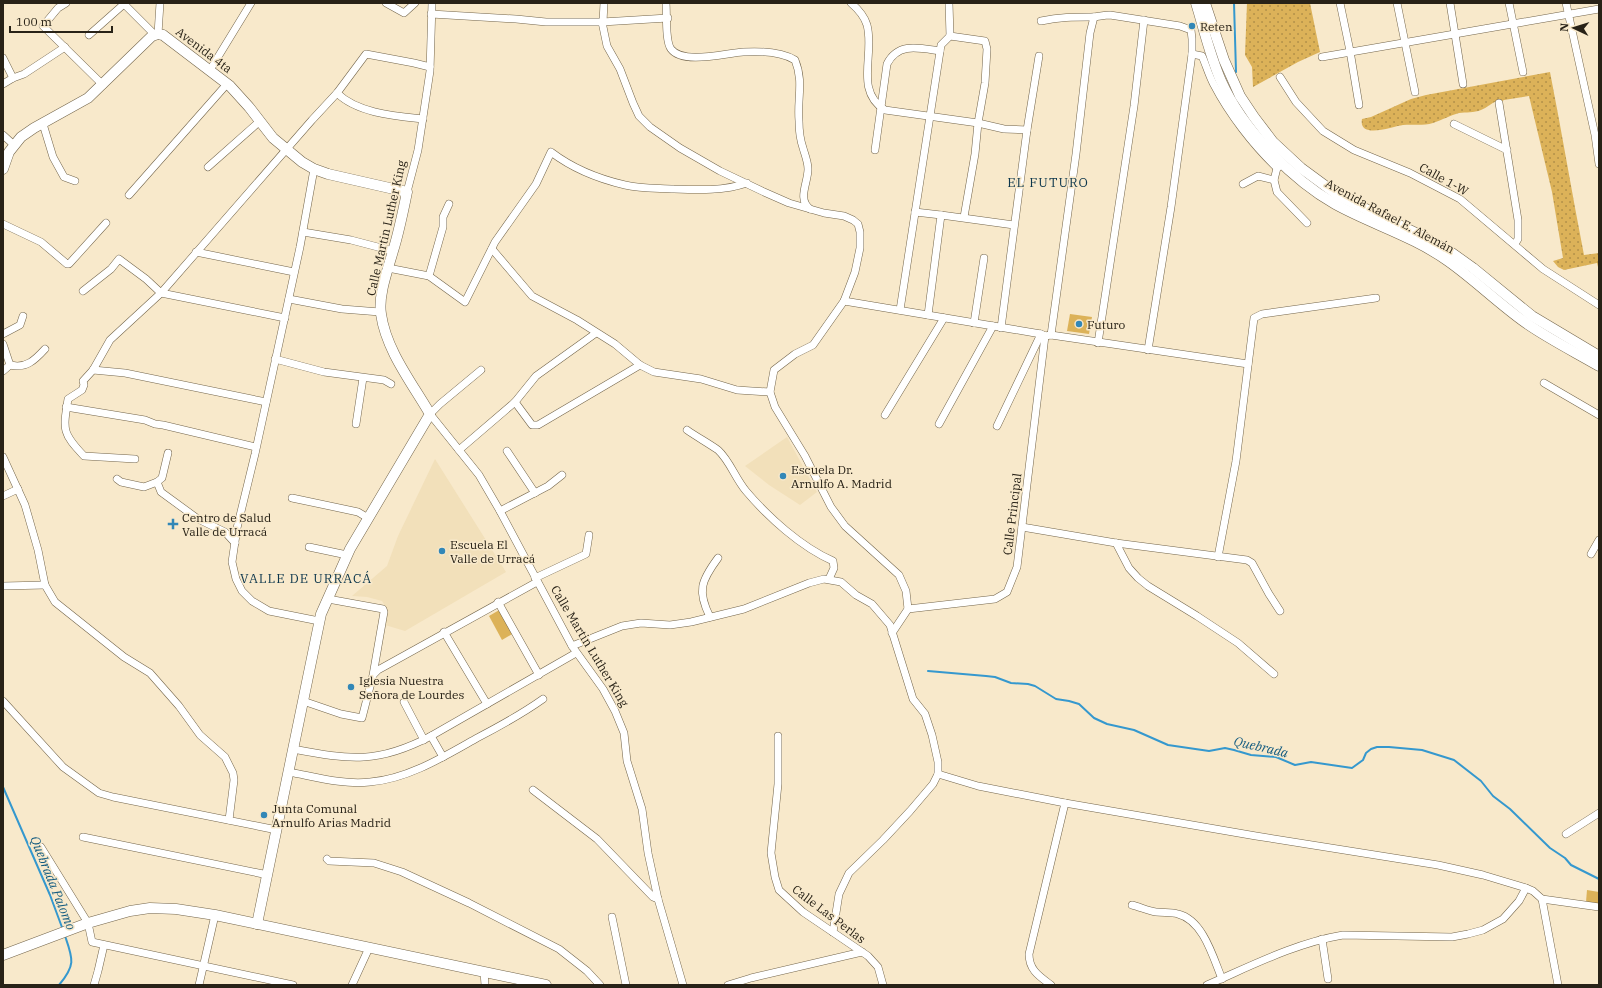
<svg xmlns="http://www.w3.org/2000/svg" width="1602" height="988" font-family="'IBM Plex Serif',serif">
	<defs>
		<pattern id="grass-dots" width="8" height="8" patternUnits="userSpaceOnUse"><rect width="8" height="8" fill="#dcb259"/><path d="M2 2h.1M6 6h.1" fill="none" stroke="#b29049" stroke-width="1.8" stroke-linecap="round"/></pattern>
	</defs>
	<rect width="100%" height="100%" fill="#f8e9cb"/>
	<g fill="#f2e0ba">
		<polygon points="787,437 817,492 800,505 769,485 745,466"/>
		<polygon points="435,459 506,572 405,631 385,625 387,612 385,606 382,601 367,597 352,596 387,566 398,536"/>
	</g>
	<g fill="url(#grass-dots)">
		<polygon points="1247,3 1310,3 1320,52 1298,62 1253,87 1252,67 1245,55"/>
		<path d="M 1550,72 C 1562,133 1572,194 1584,255 L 1599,253 L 1599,271 L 1597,263 L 1564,270 L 1558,267 L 1553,261 L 1563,258 L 1552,192 L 1529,96 L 1504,100 L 1499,103 L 1497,101 C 1491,103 1487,108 1481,110 C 1474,113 1466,112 1459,113 C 1451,115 1442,120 1433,123 C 1423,126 1413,124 1403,125 C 1394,126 1358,140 1362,119 L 1371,117 L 1411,99 L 1426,95 Z"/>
	</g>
	<g fill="#dcb259">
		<polygon points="1070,314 1092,317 1089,334 1067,331"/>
		<polygon points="501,609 514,633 502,640 489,616"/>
		<polygon points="1587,890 1599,892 1599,904 1586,902"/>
	</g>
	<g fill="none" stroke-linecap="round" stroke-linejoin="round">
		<g stroke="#3598ce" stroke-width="2">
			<polyline points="1234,3 1236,72"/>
			<polyline points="928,671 986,676 995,677 1011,683 1028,684 1035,686 1056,699 1069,701 1079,704 1094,718 1107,724 1134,730 1168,745 1209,751 1225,748 1234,750 1251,755 1276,757 1295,765 1311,762 1352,768 1363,760 1366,753 1371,749 1377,747 1389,747 1422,750 1454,760 1481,781 1493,796 1510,809 1550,848 1565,858 1571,865 1599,879"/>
			<polyline points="3,787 50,895 63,930"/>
			<path d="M 59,985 C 76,965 73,959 65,936"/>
		</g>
		<defs>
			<g id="street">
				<polyline points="66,3 58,8 43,26 103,85"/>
				<polyline points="123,3 154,34"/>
				<polyline points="386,3 404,13 415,3"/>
				<path d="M 666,3 C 667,14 665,41 671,49 C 683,65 726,53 743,52 C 760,51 780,51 795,60 C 804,82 797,98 799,121 C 799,130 800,139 803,148 C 805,155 808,162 808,169 C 808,183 797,199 810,209"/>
				<path d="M 851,3 C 858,9 864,15 867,25 C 875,54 854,91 885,110 L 978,123 L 1004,129 L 1027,130"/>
				<polyline points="949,3 950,36"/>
				<polyline points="1340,3 1350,51 1359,105"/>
				<polyline points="1397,3 1415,92"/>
				<polyline points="1450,3 1463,84"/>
				<polyline points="1509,3 1523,72"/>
				<polyline points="1566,3 1595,135 1599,164"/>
				<polyline points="431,14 516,19 546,22 602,22 668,18"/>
				<path d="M 1041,21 C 1060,17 1073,17 1091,17 C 1098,17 1103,15 1110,15 L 1180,26 L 1191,30 L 1192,39 L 1192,54 L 1171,207 L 1148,350"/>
				<polyline points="602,22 607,46 620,69 633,103 639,116 650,127 680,148 720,171 764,192 789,203 824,213 844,216 853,220 858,224 860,232 860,248 855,272 844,301 813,345 795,354 774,370 770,392 775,407 805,456 831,507 845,526 899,575 906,591 908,609 892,633"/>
				<polyline points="603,22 604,3"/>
				<polyline points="158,34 160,3"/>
				<polyline points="89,35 124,4"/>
				<path d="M 1192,54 L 1202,56 C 1206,65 1209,76 1214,85 C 1229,114 1253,145 1277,168"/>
				<polyline points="1322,57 1599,9"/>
				<polyline points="3,58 13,78"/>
				<polyline points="210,70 251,3"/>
				<polyline points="1280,77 1296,102 1323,131 1354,150 1410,173 1460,199 1543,269 1599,305"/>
				<polyline points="3,84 13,78 24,74 65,47"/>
				<path d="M 337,93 C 357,113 395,116 423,119"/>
				<polyline points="1499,103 1518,220 1518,239 1515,244"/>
				<polyline points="43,124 53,157 64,177 75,181"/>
				<polyline points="1454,124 1507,150"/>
				<polyline points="3,135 14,145"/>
				<path d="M 875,150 L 887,64 C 898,42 919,48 940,51"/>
				<polyline points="1280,166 1277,168 1274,180 1277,192 1307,223"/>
				<polyline points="208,167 260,121"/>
				<polyline points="314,169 300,247 255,454 237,528 232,562 236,579 242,591 252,601 269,611 319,621"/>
				<polyline points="1243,184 1258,176 1274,180"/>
				<polyline points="407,192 418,150 430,71 432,3"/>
				<polyline points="129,195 227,84"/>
				<polyline points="915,212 941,215 928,315"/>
				<polyline points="941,215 1014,225"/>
				<polyline points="3,224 41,242 67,264 69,264 106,223"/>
				<polyline points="303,232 351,240 393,251"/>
				<polyline points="492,249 532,296 577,320 615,344 640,365 654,372 701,379 737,390 770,392"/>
				<polyline points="196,252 294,272"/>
				<path d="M 388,268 L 429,276 L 465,302 L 495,242 L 536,184 L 551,152 C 572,168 599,179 625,185 C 641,189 658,188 674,189 C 699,190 724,191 747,183"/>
				<polyline points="429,276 443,227 443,217 449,204"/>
				<polyline points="83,291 111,269 119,259 146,279 161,293 285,318"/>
				<polyline points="289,299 342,309 380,312"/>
				<polyline points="844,301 1041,334 1045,336 1051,335 1248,364"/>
				<polyline points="900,310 941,45 950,36 985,41 987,49 985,83 978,123 975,154 964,217"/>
				<polyline points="974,323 984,258"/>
				<polyline points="1001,328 1027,130 1039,56"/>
				<polyline points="3,334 20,325 23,316"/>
				<polyline points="1051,335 1076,154 1090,33 1094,17"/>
				<polyline points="1098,343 1134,106 1144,20"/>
				<polyline points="3,344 10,365 3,371"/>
				<polyline points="275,359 324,372 384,380 391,384"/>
				<path d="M 10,365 C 26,369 35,360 45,349"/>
				<polyline points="93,370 125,373 266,402"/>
				<polyline points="481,370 440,404 430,414 479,475 500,511 572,646 603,689 615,711 624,733 627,761 642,809 648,853 658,899 683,985"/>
				<polyline points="1544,383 1599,415"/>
				<polyline points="515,402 532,425 538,425 640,365"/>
				<polyline points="66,407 145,420 155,424 163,425 256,447"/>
				<polyline points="885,415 944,318"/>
				<polyline points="356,424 363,378"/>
				<polyline points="939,424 993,326"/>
				<polyline points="997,426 1041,334"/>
				<path d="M 687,430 C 697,437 708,443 718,450 C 730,461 735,478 746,491 C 768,517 801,547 833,561 L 834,568 L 829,579"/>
				<polyline points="459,450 515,402 536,376 596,333"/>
				<polyline points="507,451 535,493"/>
				<polyline points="168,453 162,478 157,482 161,492 198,519 225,532 235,543"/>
				<polyline points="3,457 25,505 38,550 45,585 55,602 124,657 150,673 179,706 200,735 225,757 233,773 234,780 229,820"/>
				<path d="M 135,459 L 84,456 C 62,433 63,430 68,399 L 82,390 L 84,385 L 83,381 L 93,370 L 110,340 L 161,293 L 312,120 L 337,93 L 366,54 L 414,63 L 430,67"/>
				<polyline points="117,479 121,482 144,487 157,482"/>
				<polyline points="3,496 18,489"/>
				<polyline points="292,498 358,512 368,518"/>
				<polyline points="500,511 548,486 562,475"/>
				<polyline points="1022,527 1116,543 1247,560 1252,563 1269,594 1280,611"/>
				<polyline points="1116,543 1129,568 1138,578 1148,586 1197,616 1238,643 1274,674"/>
				<polyline points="309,547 347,555"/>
				<polyline points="1591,554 1599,540"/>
				<polyline points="1218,557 1236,461 1254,318 1262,314 1376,298"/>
				<polyline points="535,578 586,554 589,535"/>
				<polyline points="3,586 45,585"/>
				<polyline points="498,602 539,675"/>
				<polyline points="908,609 995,599 1007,592 1017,567 1045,336"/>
				<path d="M 710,617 C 697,591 701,581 718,558"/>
				<polyline points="444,632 487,704"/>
				<polyline points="572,646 622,626 641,623 670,625 691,622 744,609 809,583 824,579 841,582 856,595 872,604 890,625 913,699 925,714 932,735 938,762 938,774 933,784 910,811 883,840 849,873 839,894 833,932"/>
				<polyline points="374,674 378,670 537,582"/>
				<polyline points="3,701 63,767 99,793 113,797 277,830"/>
				<polyline points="303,701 341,714 362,718 373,675 384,612 383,609 328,599"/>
				<polyline points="404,702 424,740"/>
				<polyline points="431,736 443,757"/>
				<polyline points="778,736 778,784 771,853 775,877 779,890 803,912 868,956 878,967 883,985"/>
				<path d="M 293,749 C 350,760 378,764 431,736 L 576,653"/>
				<path d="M 289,772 C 316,777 343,785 370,782 C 408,779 445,756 477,738 C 500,726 522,714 543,699"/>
				<polyline points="938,774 978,786 1065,803 1256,836 1438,865 1483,875 1526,888 1533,891 1542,899 1599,907"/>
				<polyline points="533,790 597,839 653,897 658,899"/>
				<polyline points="1566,834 1599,813"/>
				<polyline points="83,837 268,875"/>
				<polyline points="41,847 88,923 92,942 293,985"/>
				<polyline points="327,859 329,861 374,863 402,872 469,903 559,949 587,971 600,985"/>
				<polyline points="1542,899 1558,985"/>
				<path d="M 1132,905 C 1140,907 1148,911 1156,912 C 1164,913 1171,912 1178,914 C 1203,920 1213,957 1222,979"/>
				<polyline points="612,917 626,985"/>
				<polyline points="1322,939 1328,979"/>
				<polyline points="484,972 485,985"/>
				<polyline points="94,985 98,971 104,945"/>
				<polyline points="199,985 215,915"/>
				<polyline points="352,985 369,948"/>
				<polyline points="728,985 751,978 862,952"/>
				<path d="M 1051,985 C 1039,976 1029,970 1029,954 L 1065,803"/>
				<path d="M 1207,985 C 1251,966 1295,943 1343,935 L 1452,937 L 1468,934 L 1483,930 L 1503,919 L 1519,901 L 1526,888"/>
			</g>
			<g id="secondary">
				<path d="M 1196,3 C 1204,29 1210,56 1221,81 C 1242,128 1290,178 1335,204 C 1371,224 1413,236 1448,261 C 1475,280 1499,304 1526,323 C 1549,339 1575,352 1599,366"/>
				<polyline points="1205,3 1224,60 1240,96 1254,117 1273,142 1301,168 1339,196 1422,236 1452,253 1473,268 1532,316 1599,356"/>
				<path d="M 3,169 L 9,152 L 21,137 L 34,128 L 88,98 L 152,36 L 158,34 L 163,35 L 230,86 L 249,107 L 273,138 L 302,162 L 314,169 L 328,174 L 407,192 C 403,212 399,232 393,251 C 388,269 378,295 381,314 C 386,350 412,383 430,414 L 350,549 L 321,614 L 257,924"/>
				<polyline points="3,955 88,923 130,911 150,908 176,909 215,915 546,985"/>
			</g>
		</defs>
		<use href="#street" stroke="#73654b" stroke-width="8"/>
		<use href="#secondary" stroke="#73654b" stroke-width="11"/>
		<use href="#street" stroke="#fff" stroke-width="7"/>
		<use href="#secondary" stroke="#fff" stroke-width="10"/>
	</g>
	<g fill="#3287b7" stroke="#f8e9cb" stroke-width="1.5">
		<circle cx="1192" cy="26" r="4"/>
		<circle cx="1079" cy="324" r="4"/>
		<circle cx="783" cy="476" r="4"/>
		<path d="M171 518h4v4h4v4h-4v4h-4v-4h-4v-4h4z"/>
		<circle cx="442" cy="551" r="4"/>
		<circle cx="351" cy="687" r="4"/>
		<circle cx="264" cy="815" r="4"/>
	</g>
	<g text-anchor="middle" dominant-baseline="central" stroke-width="3" stroke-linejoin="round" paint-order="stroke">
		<g font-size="12" fill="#282217" stroke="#f8e9cb" text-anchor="start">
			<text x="1200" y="26">Reten</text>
			<text x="1087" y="324">Futuro</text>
			<text x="791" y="469">Escuela Dr.<tspan x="791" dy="14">Arnulfo A. Madrid</tspan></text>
			<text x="182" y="517">Centro de Salud<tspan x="182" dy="14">Valle de Urracá</tspan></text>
			<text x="450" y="544">Escuela El<tspan x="450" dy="14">Valle de Urracá</tspan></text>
			<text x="359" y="680">Iglesia Nuestra<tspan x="359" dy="14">Señora de Lourdes</tspan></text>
			<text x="272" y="808">Junta Comunal<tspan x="272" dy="14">Arnulfo Arias Madrid</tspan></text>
		</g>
		<g font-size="12" fill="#282217" stroke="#f8e9cb">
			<text transform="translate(204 50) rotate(37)">Avenida 4ta</text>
			<text transform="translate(1444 179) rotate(29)">Calle 1-W</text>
			<text transform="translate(1390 216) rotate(28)">Avenida Rafael E. Alemán</text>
			<text transform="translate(386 228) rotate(-77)">Calle Martin Luther King</text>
			<text transform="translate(1012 514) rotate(-83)">Calle Principal</text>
			<text transform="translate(590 646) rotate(59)">Calle Martin Luther King</text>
			<text transform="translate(829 914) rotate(37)">Calle Las Perlas</text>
		</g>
		<g font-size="13" letter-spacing="1" fill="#0c364c" stroke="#f8e9cb">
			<text x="1048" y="182">EL FUTURO</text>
			<text x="306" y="578">VALLE DE URRACÁ</text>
		</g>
		<g font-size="13" font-style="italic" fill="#135b80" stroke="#f8e9cb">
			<text transform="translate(1261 747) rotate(13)">Quebrada</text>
			<text transform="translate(53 883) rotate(68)">Quebrada Palomo</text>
		</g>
	</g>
	<rect width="1602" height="988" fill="none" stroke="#282217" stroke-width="8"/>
	<g transform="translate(1574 28) rotate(274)" stroke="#f8e9cb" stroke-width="3" paint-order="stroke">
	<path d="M0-3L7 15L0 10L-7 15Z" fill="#282217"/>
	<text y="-6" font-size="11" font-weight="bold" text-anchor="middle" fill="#282217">N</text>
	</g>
	<path d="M10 26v6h102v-6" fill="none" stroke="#282217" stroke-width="2"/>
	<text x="16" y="26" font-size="12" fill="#282217" stroke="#f8e9cb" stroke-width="3" paint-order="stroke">100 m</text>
</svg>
